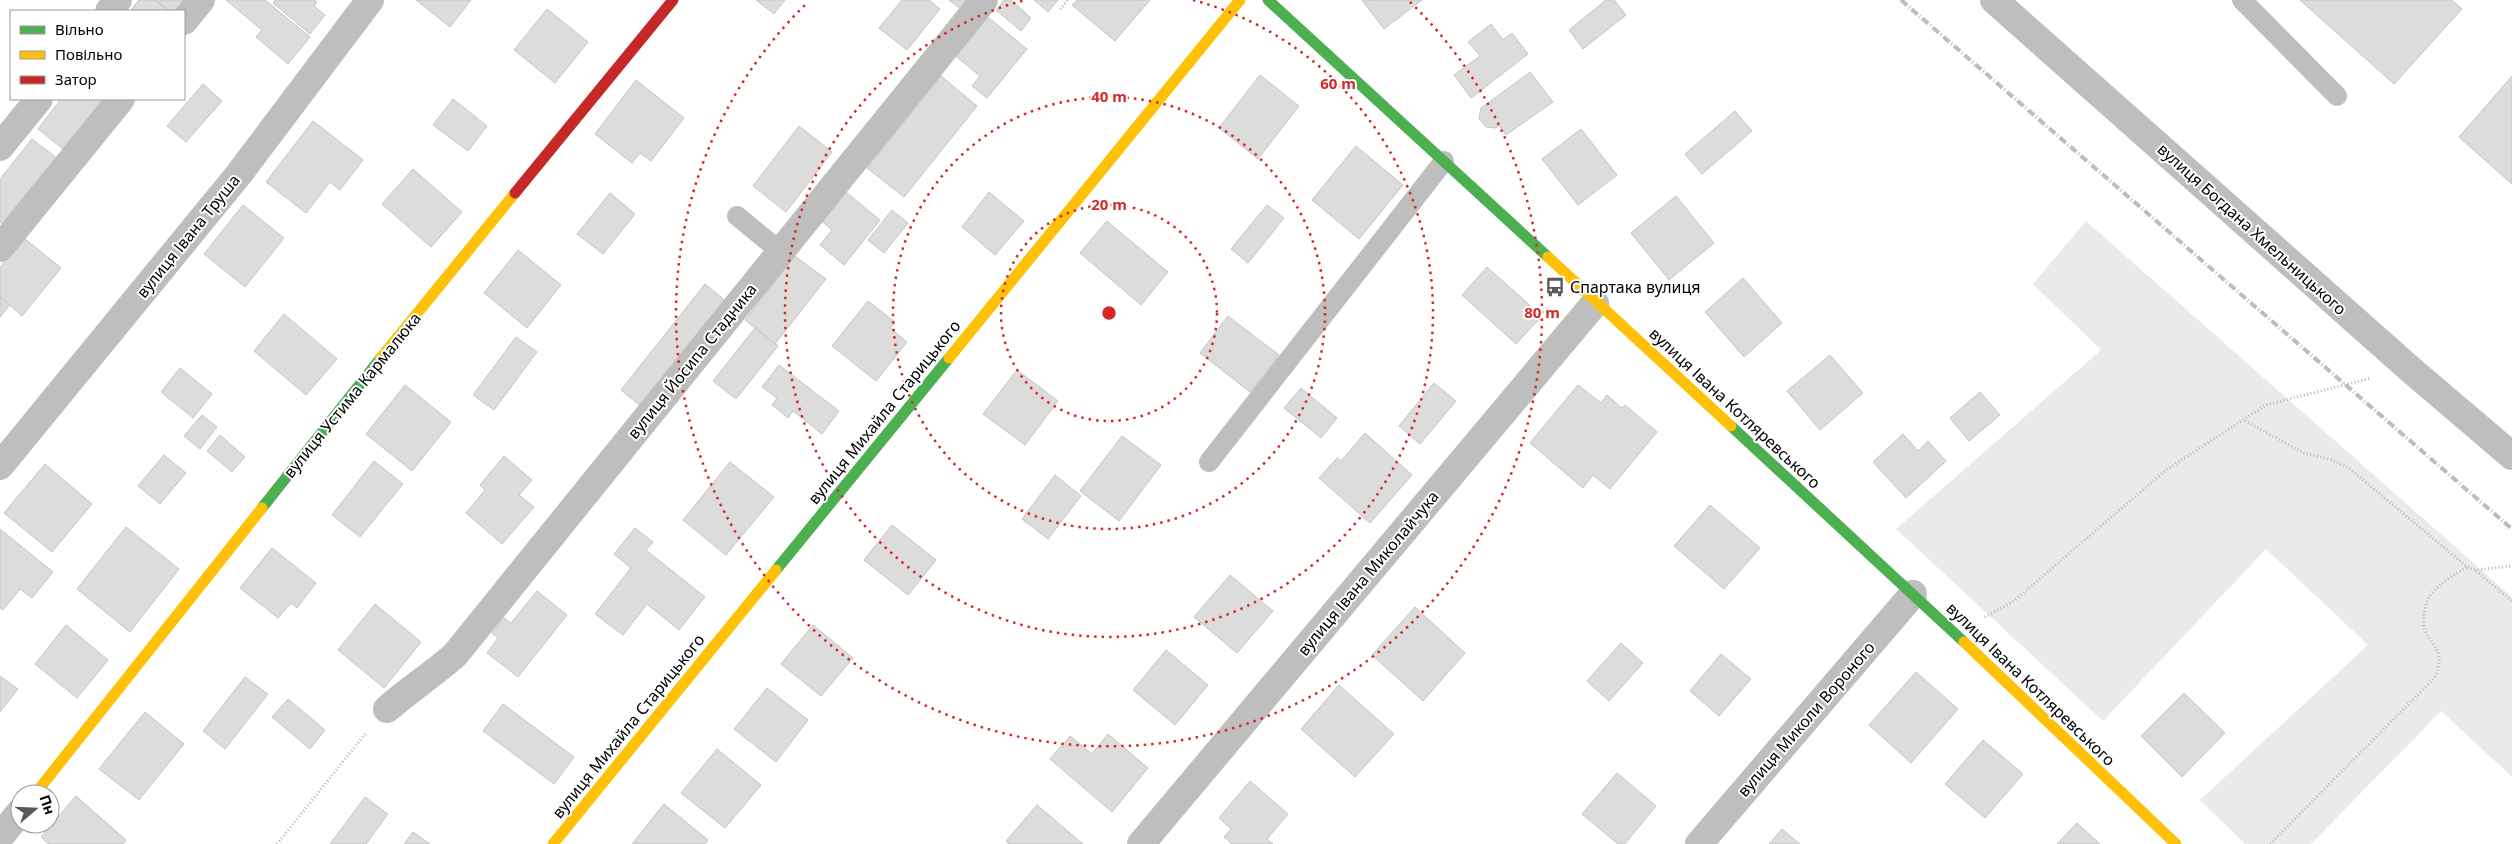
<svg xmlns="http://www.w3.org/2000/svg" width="2512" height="844" font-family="'Noto Sans',sans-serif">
	<rect width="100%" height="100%" fill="#fff"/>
	<polygon fill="#eaeaea" points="2086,221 2512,597 2512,777 2441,711 2311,844 2245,844 2200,800 2368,645 2266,549 2103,721 1896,529 2101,350 2033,284"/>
	<g fill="#dcdcdc" stroke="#c5c5c5">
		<polygon points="139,0 155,0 169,11 130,11"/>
		<polygon points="155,0 189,0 180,11 169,11"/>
		<polygon points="226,0 265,0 310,37 288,64 256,37 262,30"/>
		<polygon points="275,0 314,0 317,2 314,6 325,15 310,34 273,3"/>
		<polygon points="416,0 471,0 450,27"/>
		<polygon points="756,0 785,0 774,14"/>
		<polygon points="902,0 929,0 940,9 907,50 879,28"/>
		<polygon points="949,0 970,0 962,10"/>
		<polygon points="1004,0 1011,0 1031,18 1021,31 996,10"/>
		<polygon points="1034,0 1058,0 1048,12"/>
		<polygon points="1077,0 1150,0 1115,41 1072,5"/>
		<polygon points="1362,0 1422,0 1384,29"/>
		<polygon points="1606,0 1614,0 1626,15 1583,49 1569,30"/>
		<polygon points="2300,0 2452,0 2462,9 2394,84"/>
		<polygon points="547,9 588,42 555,83 514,50"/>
		<polygon points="984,14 1027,49 987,98 972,86 980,76 952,53"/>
		<polygon points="1491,24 1503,40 1512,33 1528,54 1471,98 1454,75 1480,56 1468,42"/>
		<polygon points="1530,72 1553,102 1506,135 1499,125 1496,128 1486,127 1479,119 1481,108"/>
		<polygon points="1260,75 1299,106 1258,159 1219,128"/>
		<polygon points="941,76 977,106 904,197 867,168"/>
		<polygon points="2512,76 2512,184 2459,137"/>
		<polygon points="636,80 684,118 651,161 640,153 632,163 595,134"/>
		<polygon points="203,84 222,101 186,142 167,126"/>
		<polygon points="61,99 103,99 63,149 38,129"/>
		<polygon points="453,99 487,126 468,151 433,125"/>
		<polygon points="1735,111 1752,131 1702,174 1685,154"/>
		<polygon points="313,121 363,160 340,190 330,182 306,213 266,182"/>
		<polygon points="799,126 832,152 786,212 753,186"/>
		<polygon points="1581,129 1617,175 1578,205 1542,159"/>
		<polygon points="32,139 58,159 4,225 0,222 0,179"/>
		<polygon points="1356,146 1403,185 1359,239 1312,200"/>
		<polygon points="413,169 462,212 431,247 382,204"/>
		<polygon points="842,189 880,220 844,265 820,245 832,230 818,218"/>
		<polygon points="989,192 1024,221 995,255 962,227"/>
		<polygon points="610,193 635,214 603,254 577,234"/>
		<polygon points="1676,196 1714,243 1669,280 1631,233"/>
		<polygon points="243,205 284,238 245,287 204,254"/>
		<polygon points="1267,205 1284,218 1248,263 1231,249"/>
		<polygon points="892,210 908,223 884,253 868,240"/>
		<polygon points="1107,221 1168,272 1141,305 1080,253"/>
		<polygon points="24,238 61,268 22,316 0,297 0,267"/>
		<polygon points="518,250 561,285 527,328 484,293"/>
		<polygon points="795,256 826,279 775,344 745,320"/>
		<polygon points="1487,267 1542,316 1516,344 1462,295"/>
		<polygon points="1743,278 1782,323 1744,357 1705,312"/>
		<polygon points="705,284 727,302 643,408 621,390"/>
		<polygon points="0,297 10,305 0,317"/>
		<polygon points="868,301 895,322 890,328 907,342 876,381 832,346"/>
		<polygon points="284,314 337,359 306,395 254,351"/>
		<polygon points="1228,316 1279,355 1250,392 1200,353"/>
		<polygon points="755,328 778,346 736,399 713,381"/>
		<polygon points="516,337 537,352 494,410 473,395"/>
		<polygon points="1830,355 1863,393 1820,430 1787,391"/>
		<polygon points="779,365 839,411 822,434 793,411 788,418 772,405 777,398 762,387"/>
		<polygon points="180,368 212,394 193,418 161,392"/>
		<polygon points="1017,370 1058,401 1025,445 983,414"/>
		<polygon points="1434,383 1456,401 1420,444 1399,426"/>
		<polygon points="405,385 451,422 412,471 366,434"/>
		<polygon points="1578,385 1601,403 1607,395 1622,408 1625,405 1657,432 1610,489 1593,475 1583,488 1530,443"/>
		<polygon points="1301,388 1337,418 1321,438 1284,408"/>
		<polygon points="1980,392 2000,415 1969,441 1950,418"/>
		<polygon points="202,415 217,427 200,449 184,436"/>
		<polygon points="1365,433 1412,475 1370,523 1319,478 1337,458 1341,461"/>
		<polygon points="1903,434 1918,451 1928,441 1946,461 1906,498 1873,462"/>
		<polygon points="220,435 245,457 232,472 207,451"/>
		<polygon points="1122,436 1161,465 1119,521 1080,491"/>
		<polygon points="164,455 186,473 160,504 138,486"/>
		<polygon points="504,456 532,480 519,495 534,507 502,544 466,513 485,490 480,485"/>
		<polygon points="374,461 403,484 360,537 332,515"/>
		<polygon points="730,462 774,497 726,555 683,520"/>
		<polygon points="45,464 92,504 52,552 4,513"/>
		<polygon points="1055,475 1081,496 1048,539 1022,519"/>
		<polygon points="1710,505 1760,548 1724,589 1674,546"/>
		<polygon points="892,525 936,560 908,595 864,560"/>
		<polygon points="126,527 179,569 130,632 77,589"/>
		<polygon points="635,528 653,542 646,550 705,597 679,630 647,604 623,635 595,614 631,568 614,554"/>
		<polygon points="0,529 53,572 32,598 20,589 3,610 0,608"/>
		<polygon points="272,548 316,583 297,608 291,603 278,618 240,588"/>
		<polygon points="1230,575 1273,611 1237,653 1194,617"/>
		<polygon points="537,591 567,615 518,677 487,653 498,638 492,633 504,618 511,623"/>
		<polygon points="375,604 421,642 384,688 338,650"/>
		<polygon points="1415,607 1465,653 1423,701 1372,655"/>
		<polygon points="66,625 108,660 77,698 35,664"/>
		<polygon points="813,625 853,658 821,696 781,664"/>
		<polygon points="1621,643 1643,663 1609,701 1587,681"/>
		<polygon points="1166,650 1208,685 1175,725 1133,690"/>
		<polygon points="1721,654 1751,679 1719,716 1690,691"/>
		<polygon points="1916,672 1958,709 1911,763 1869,725"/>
		<polygon points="0,676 18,689 0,712"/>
		<polygon points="245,677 268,694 225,749 203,731"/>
		<polygon points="1339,685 1394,734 1355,777 1301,729"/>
		<polygon points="767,688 808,720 776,762 734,729"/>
		<polygon points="2184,693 2225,733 2182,777 2141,736"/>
		<polygon points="288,699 325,730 310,749 272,717"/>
		<polygon points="503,704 574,757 554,784 483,731"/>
		<polygon points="145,712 184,744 139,800 99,769"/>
		<polygon points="1108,734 1148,768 1112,812 1050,759 1070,736 1092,754"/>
		<polygon points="1983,740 2023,774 1985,818 1945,784"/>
		<polygon points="717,749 761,785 725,828 681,793"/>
		<polygon points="1617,773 1656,806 1625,844 1618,844 1582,814"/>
		<polygon points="1250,781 1288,814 1267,839 1273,844 1232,844 1224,837 1231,829 1219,818"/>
		<polygon points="76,796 126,840 123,844 49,844 41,837"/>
		<polygon points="365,797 388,814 366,844 330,844"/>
		<polygon points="664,804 708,840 705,844 632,844"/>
		<polygon points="1037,805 1083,844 1009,844 1006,841"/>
		<polygon points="2077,823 2100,844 2057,844"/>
		<polygon points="1782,829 1800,844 1769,844"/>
		<polygon points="413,832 430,844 404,844"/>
	</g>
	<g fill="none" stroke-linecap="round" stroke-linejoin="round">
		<g stroke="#b8b8b8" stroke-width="3" stroke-dasharray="1 2.5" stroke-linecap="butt">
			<polyline points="1060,9 1068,0"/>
			<polyline points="2245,421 2304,453 2332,460 2349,468 2467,567 2476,570 2512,566"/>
			<polyline points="2476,571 2512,601"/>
			<polyline points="1985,617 2014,601 2166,470 2266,405 2371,378"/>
			<polyline points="277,844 366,733"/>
			<path d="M 2270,844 L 2436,676 C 2443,649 2438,654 2425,631 C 2423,627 2424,621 2424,616 C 2425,589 2447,580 2467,567"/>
		</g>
		<g stroke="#bebebe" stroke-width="20">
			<polyline points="2242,0 2337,96"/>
			<polyline points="737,216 781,252"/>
			<polyline points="1209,462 1444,161"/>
		</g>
		<g stroke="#bebebe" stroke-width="28">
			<polyline points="1994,0 2410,369 2512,456"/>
			<polyline points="109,11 118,0"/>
			<polyline points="184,21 201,0"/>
			<polyline points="0,147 39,99"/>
			<polyline points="0,248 121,99"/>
			<polyline points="0,466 239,174 370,0"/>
			<path d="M 387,709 C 409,690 433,674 455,655 L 984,0"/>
			<polyline points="0,837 20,812"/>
			<polyline points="1141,844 1595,303"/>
			<polyline points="1699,844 1913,594"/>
		</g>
		<g stroke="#4caf50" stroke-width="11">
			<polyline points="1268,0 1548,257"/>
			<polyline points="1731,426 1964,642"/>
			<polyline points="262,508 380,359"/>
			<polyline points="776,570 949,358"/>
		</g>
		<g stroke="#ffc107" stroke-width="11">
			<polyline points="1548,257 1731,426"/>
			<polyline points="949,358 1240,0"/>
			<polyline points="380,359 515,193"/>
			<polyline points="1964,642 2176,844"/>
			<polyline points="35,794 262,508"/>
			<polyline points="553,844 776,570"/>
		</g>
		<polyline stroke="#c62828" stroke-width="11" points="515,193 673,0"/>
		<polyline stroke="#bdbdbd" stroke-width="4" stroke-dasharray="8 2.5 1 2.5" stroke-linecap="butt" points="1901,0 2512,529"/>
	</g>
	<g fill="none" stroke="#d62828" stroke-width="2.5" stroke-dasharray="2.5 5">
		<circle cx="1109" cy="313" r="108"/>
		<circle cx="1109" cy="313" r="216"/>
		<path d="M1193 0A324 324 0 1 1 1025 0"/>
		<path d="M1410 2A433 433 0 1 1 808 2"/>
	</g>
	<defs>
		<symbol id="bus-bare" viewBox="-9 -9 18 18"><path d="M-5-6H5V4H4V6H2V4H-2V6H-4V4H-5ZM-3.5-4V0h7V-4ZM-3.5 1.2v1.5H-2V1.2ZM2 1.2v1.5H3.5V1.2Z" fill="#595959" stroke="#fff" stroke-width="2.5" paint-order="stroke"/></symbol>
	</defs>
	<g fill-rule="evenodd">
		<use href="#bus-bare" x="1541" y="273" width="28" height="28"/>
	</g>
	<g text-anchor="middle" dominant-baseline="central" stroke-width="4" stroke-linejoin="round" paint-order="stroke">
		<g font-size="16" fill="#000" stroke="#fff">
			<text transform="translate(2252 229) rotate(42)">вулиця Богдана Хмельницького</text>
			<text transform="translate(188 236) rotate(-51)">вулиця Івана Труша</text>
			<text transform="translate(692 361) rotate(-51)">вулиця Йосипа Стадника</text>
			<text transform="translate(352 395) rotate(-51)">вулиця Устима Кармалюка</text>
			<text transform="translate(1735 408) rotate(43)">вулиця Івана Котляревського</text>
			<text transform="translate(884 412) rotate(-51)">вулиця Михайла Старицького</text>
			<text transform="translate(1368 573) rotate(-50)">вулиця Івана Миколайчука</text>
			<text transform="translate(2031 684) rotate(44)">вулиця Івана Котляревського</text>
			<text transform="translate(1806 719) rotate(-49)">вулиця Миколи Вороного</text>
			<text transform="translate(628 726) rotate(-51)">вулиця Михайла Старицького</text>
		</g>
		<g font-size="16" fill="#000" stroke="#fff" text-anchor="start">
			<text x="1570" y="287">Спартака вулиця</text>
		</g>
	</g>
	<circle cx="1109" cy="313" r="8" fill="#d62828" stroke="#fff" stroke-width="2.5"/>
	<g font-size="15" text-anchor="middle" font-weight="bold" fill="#d62828" stroke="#fff" stroke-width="4" stroke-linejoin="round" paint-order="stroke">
		<text x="1338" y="89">60 m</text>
		<text x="1109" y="102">40 m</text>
		<text x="1109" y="210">20 m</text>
		<text x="1542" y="318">80 m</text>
	</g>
	<rect x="10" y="10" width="175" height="90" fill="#ffffff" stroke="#999999"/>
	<rect x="20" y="26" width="25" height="8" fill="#4caf50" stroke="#999999"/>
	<text x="55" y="35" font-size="15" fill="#000000">Вільно</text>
	<rect x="20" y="51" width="25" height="8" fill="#ffc107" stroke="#999999"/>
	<text x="55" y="60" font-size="15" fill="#000000">Повільно</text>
	<rect x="20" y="76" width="25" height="8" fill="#c62828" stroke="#999999"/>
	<text x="55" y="85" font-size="15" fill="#000000">Затор</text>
	<g transform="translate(35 809) rotate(71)"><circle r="24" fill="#ffffff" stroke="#999999"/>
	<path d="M0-4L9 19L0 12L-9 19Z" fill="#595959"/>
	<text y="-8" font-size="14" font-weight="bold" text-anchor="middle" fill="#000000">Пн</text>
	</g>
</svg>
